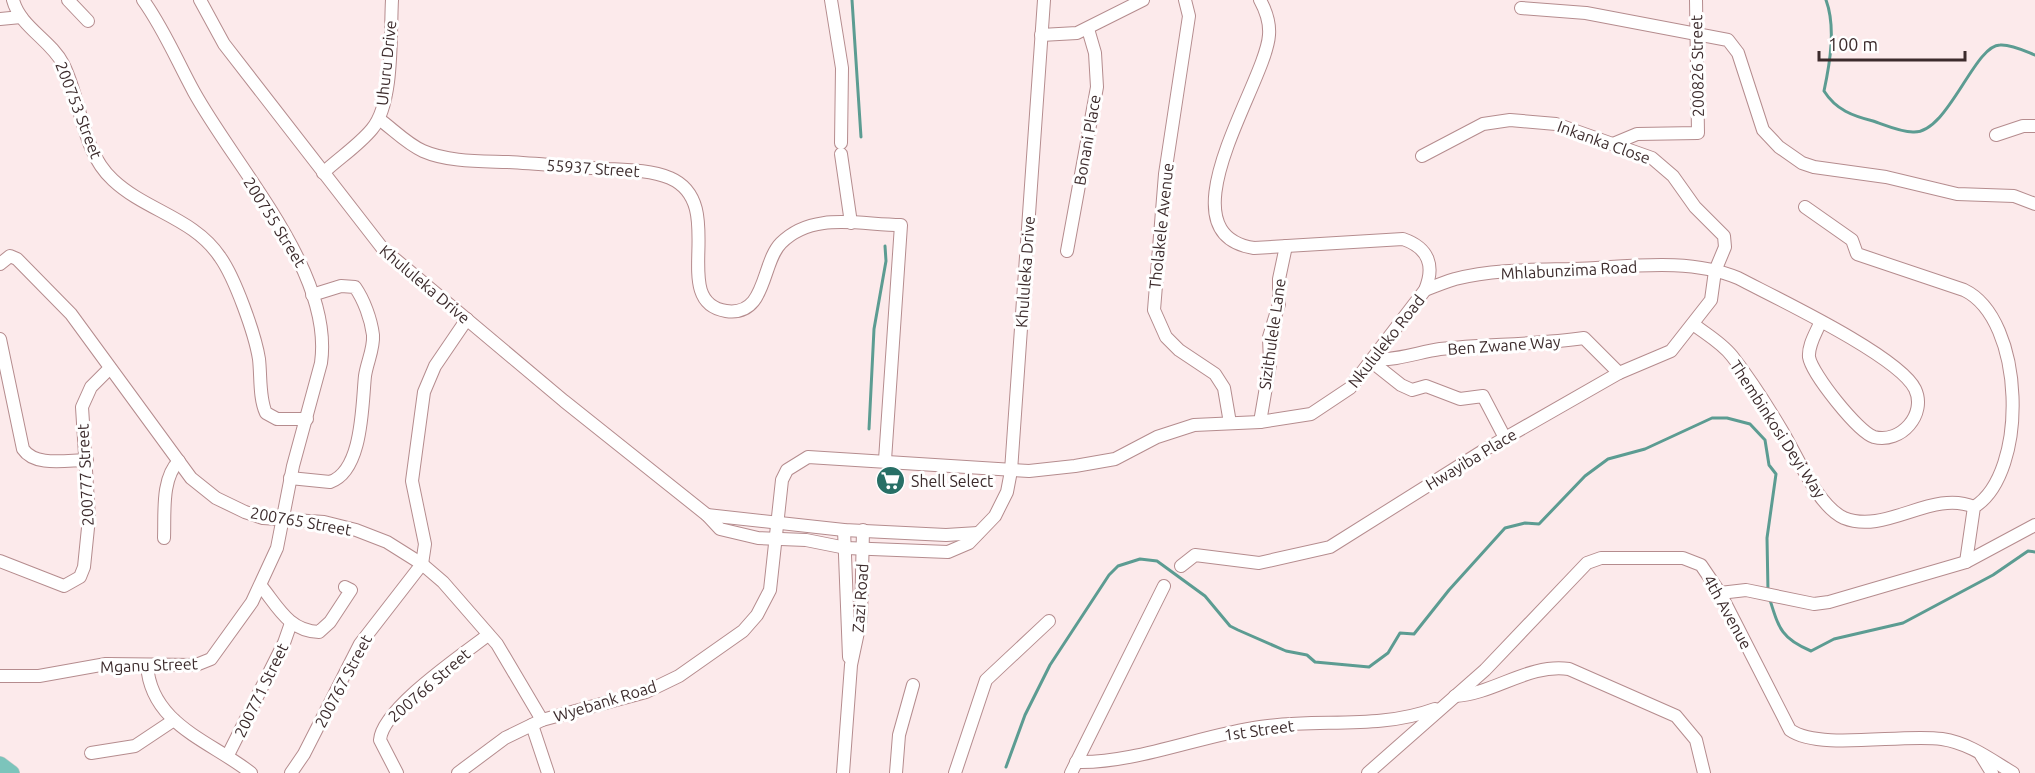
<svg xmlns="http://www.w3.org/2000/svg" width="2035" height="773" font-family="Ubuntu,sans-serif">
	<rect width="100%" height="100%" fill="#fceaeb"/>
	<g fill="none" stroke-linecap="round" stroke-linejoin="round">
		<g stroke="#5c9c92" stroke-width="3">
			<polyline points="852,0 861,137"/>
			<path d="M 1826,0 C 1836,27 1830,63 1824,91 C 1836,110 1853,116 1873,121 C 1885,125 1900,132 1913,132 C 1948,134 1974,45 2000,45 C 2011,44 2025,51 2035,55"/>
			<polyline points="869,429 874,329 886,261 885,246"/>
			<path d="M 1770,600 C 1779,629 1782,639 1811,651 L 1834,639 L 1903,623 L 1993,575 L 2028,551 L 2035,552"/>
			<polyline points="1006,767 1025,715 1050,665 1109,575 1118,566 1140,559 1157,561 1205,596 1230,626 1238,630 1286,651 1307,655 1315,662 1369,667 1388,653 1400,633 1414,634 1449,590 1505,528 1525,523 1539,524 1585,476 1608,459 1645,449 1712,418 1727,418 1750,424 1765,440 1769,465 1776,474 1767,538 1768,591"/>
		</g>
		<defs>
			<g id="minor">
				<path d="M 13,0 C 20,27 51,40 63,64 C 82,101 81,151 113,180 C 146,211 194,218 220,257 C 235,278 255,334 259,359 C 261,376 259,398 266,413 L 277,419 L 307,419"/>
				<polyline points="68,0 88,21"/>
				<polyline points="200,0 224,44 383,249 564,401 707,515 720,529 758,538 806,540 846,548 948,552 969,543 995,516 1007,492 1011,471 1044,0"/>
				<polyline points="831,0 842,68 841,143"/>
				<polyline points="1185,0 1189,16 1165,174 1154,310 1166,337 1179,350 1215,374 1224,388 1230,423"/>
				<polyline points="1521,8 1586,13 1728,40 1738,53 1763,130 1779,147 1802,163 1814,167 1886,177 1957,194 2014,196 2035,204"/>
				<polyline points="0,19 21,17"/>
				<polyline points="1041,35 1077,33 1143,0"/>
				<path d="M 379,119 C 394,130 407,144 423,151 C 448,162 481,161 508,162 C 541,164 574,167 607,169 C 628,170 650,170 670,178 C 730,204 667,302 726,311 C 767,317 761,263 781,243 C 813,211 860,225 901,225 L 885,460"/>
				<polyline points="1996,135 2023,126 2035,126"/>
				<polyline points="1613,144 1637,134 1698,133 1696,0"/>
				<polyline points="841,154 851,223"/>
				<path d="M 323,173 C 339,158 359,145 372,129 C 394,103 390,34 392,0"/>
				<path d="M 1805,207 L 1852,240 L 1857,254 L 1964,290 C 2025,319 2029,473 1974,507 L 1966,562"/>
				<polyline points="1067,251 1097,87 1095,53 1088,29"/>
				<polyline points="0,264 10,256 17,259 71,314 191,478 216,498 245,512 263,518 324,522 356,530 387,542 422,564 443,582 497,644 542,720"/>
				<path d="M 1425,290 C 1435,286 1445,282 1455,279 C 1494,269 1535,270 1574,269 C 1627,267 1689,257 1738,278 C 1776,298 1899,356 1915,389 C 1927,414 1901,444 1874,437 C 1858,432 1812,374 1809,357 C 1808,345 1816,333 1820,323"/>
				<path d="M 1693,324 C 1706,334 1722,343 1732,356 C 1750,379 1766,404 1781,429 C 1796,453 1817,506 1844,518 C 1886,535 1932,489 1974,507"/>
				<path d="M 0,339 L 23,449 C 35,467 67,460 87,460"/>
				<path d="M 1375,359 C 1396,361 1419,352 1440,349 C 1488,344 1536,345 1584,338 L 1619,373"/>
				<polyline points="1372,362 1401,385 1412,390 1426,386 1460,399 1483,396 1505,438"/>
				<polyline points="1260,422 1270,364 1269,337 1279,304 1279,279 1286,246"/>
				<path d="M 290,478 L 330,482 C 363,471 362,404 365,376 C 367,362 374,349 373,335 C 371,319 364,300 355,287 L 341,286 L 312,295"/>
				<polyline points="707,515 844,530 946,535 978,533"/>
				<polyline points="844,530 849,657"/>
				<path d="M 164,538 C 165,514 161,478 179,461"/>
				<polyline points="0,561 64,586 80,577 84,567 89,518 82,407 91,387 110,368"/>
				<polyline points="1181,566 1195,555 1259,563 1330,547 1486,449 1619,373 1671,351 1711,300 1715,271 1725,247 1724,236 1695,207 1673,176 1652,158 1556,124 1510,120 1483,124 1422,156"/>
				<path d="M 261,586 C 278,607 289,631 319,632 L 330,622 L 351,590 L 345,587"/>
				<polyline points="1720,593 1746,590 1814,604 1829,602 1966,562 2035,525"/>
				<path d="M 147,665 C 151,725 211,741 251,773"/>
				<path d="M 0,676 L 39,676 L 106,664 L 196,665 L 211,659 L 252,602 L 277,548 L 293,466 L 321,363 C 334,273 236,168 194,92 C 177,61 164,29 143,0"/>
				<path d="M 1455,696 C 1494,694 1529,663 1569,669 L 1676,716 L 1696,740 L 1704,773"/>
				<polyline points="532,725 548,773"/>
				<polyline points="91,753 135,746 174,720"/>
				<polyline points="228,755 284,643 291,623"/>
				<polyline points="1981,755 1992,773"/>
				<path d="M 1076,762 C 1134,764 1202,735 1260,727 C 1319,718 1378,730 1435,709"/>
				<polyline points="291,773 304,754 360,644 422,564 425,544 412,481 424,392 435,366 467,319"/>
				<path d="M 397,773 L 380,740 C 382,709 462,655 488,635"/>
				<path d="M 458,773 L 505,738 L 542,720 L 646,692 L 679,676 L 743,631 L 757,615 L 770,590 L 782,480 L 787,470 L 808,457 L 1029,471 L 1075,466 L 1115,459 L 1157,437 L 1194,425 L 1260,422 L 1311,414 L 1350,388 L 1425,290 C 1435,266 1429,248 1403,239 L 1254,248 C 1159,233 1266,83 1269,35 C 1270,23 1266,11 1260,0"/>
				<polyline points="843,773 851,665 861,618 863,530"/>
				<polyline points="896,773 899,735 913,685"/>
				<polyline points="955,773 986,680 1049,621"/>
				<polyline points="1071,773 1164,586"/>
				<path d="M 1368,773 L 1485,670 L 1587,563 L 1601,558 L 1683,558 L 1701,565 L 1720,593 L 1790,730 C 1820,751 1903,733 1942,739 C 1969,743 1990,759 2013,773"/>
			</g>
			<polyline id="major" points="0,764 12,773"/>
		</defs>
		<use href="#minor" stroke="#b58c8e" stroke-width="14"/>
		<use href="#major" stroke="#d0cccc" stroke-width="16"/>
		<use href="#minor" stroke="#fff" stroke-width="12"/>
		<use href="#major" stroke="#7cc4bb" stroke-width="15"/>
	</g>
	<defs>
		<symbol id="supermarket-disc" viewBox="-11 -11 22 22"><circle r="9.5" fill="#286f66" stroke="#fff"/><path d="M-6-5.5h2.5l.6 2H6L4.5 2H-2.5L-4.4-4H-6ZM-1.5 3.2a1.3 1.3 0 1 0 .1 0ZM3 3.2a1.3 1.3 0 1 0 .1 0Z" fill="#fff"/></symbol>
	</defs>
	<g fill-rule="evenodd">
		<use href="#supermarket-disc" x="874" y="464" width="33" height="33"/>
	</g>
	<g text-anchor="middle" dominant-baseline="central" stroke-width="6" stroke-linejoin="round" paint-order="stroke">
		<g font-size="16" fill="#3c2b2c" stroke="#fff">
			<text transform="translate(386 63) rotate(-84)">Uhuru Drive</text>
			<text transform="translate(1697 66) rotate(-91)">200826 Street</text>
			<text transform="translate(79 110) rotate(69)">200753 Street</text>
			<text transform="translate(1087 140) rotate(-80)">Bonani Place</text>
			<text transform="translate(1604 142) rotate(20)">Inkanka Close</text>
			<text transform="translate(593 168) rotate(4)">55937 Street</text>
			<text transform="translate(275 222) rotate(58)">200755 Street</text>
			<text transform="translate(1161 226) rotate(-84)">Tholakele Avenue</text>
			<text transform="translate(1569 270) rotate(-3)">Mhlabunzima Road</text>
			<text transform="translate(1025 272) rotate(-86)">Khululeka Drive</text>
			<text transform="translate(425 284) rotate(40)">Khululeka Drive</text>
			<text transform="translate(1272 334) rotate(-82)">Sizithulele Lane</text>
			<text transform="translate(1386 341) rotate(-52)">Nkululeko Road</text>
			<text transform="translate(1504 345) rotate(-4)">Ben Zwane Way</text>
			<text transform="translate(1778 429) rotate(57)">Thembinkosi Deyi Way</text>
			<text transform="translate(1471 459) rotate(-31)">Hwayiba Place</text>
			<text transform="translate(85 475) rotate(-93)">200777 Street</text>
			<text transform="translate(301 521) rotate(10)">200765 Street</text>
			<text transform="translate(860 598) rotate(-86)">Zazi Road</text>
			<text transform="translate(1728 612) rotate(61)">4th Avenue</text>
			<text transform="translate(149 665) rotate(-2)">Mganu Street</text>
			<text transform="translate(343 681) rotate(-62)">200767 Street</text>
			<text transform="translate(429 685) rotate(-41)">200766 Street</text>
			<text transform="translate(261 690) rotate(-64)">200771 Street</text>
			<text transform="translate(605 701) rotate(-17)">Wyebank Road</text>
			<text transform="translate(1259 730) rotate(-8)">1st Street</text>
		</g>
		<g font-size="16" fill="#3c2b2c" stroke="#fff" text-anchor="start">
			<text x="911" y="481">Shell Select</text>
		</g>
	</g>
	<path d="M1819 51v9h146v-9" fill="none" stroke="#3c2b2c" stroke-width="3"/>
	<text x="1828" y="51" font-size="18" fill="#3c2b2c" stroke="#ffffff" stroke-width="4.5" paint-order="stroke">100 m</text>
</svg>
